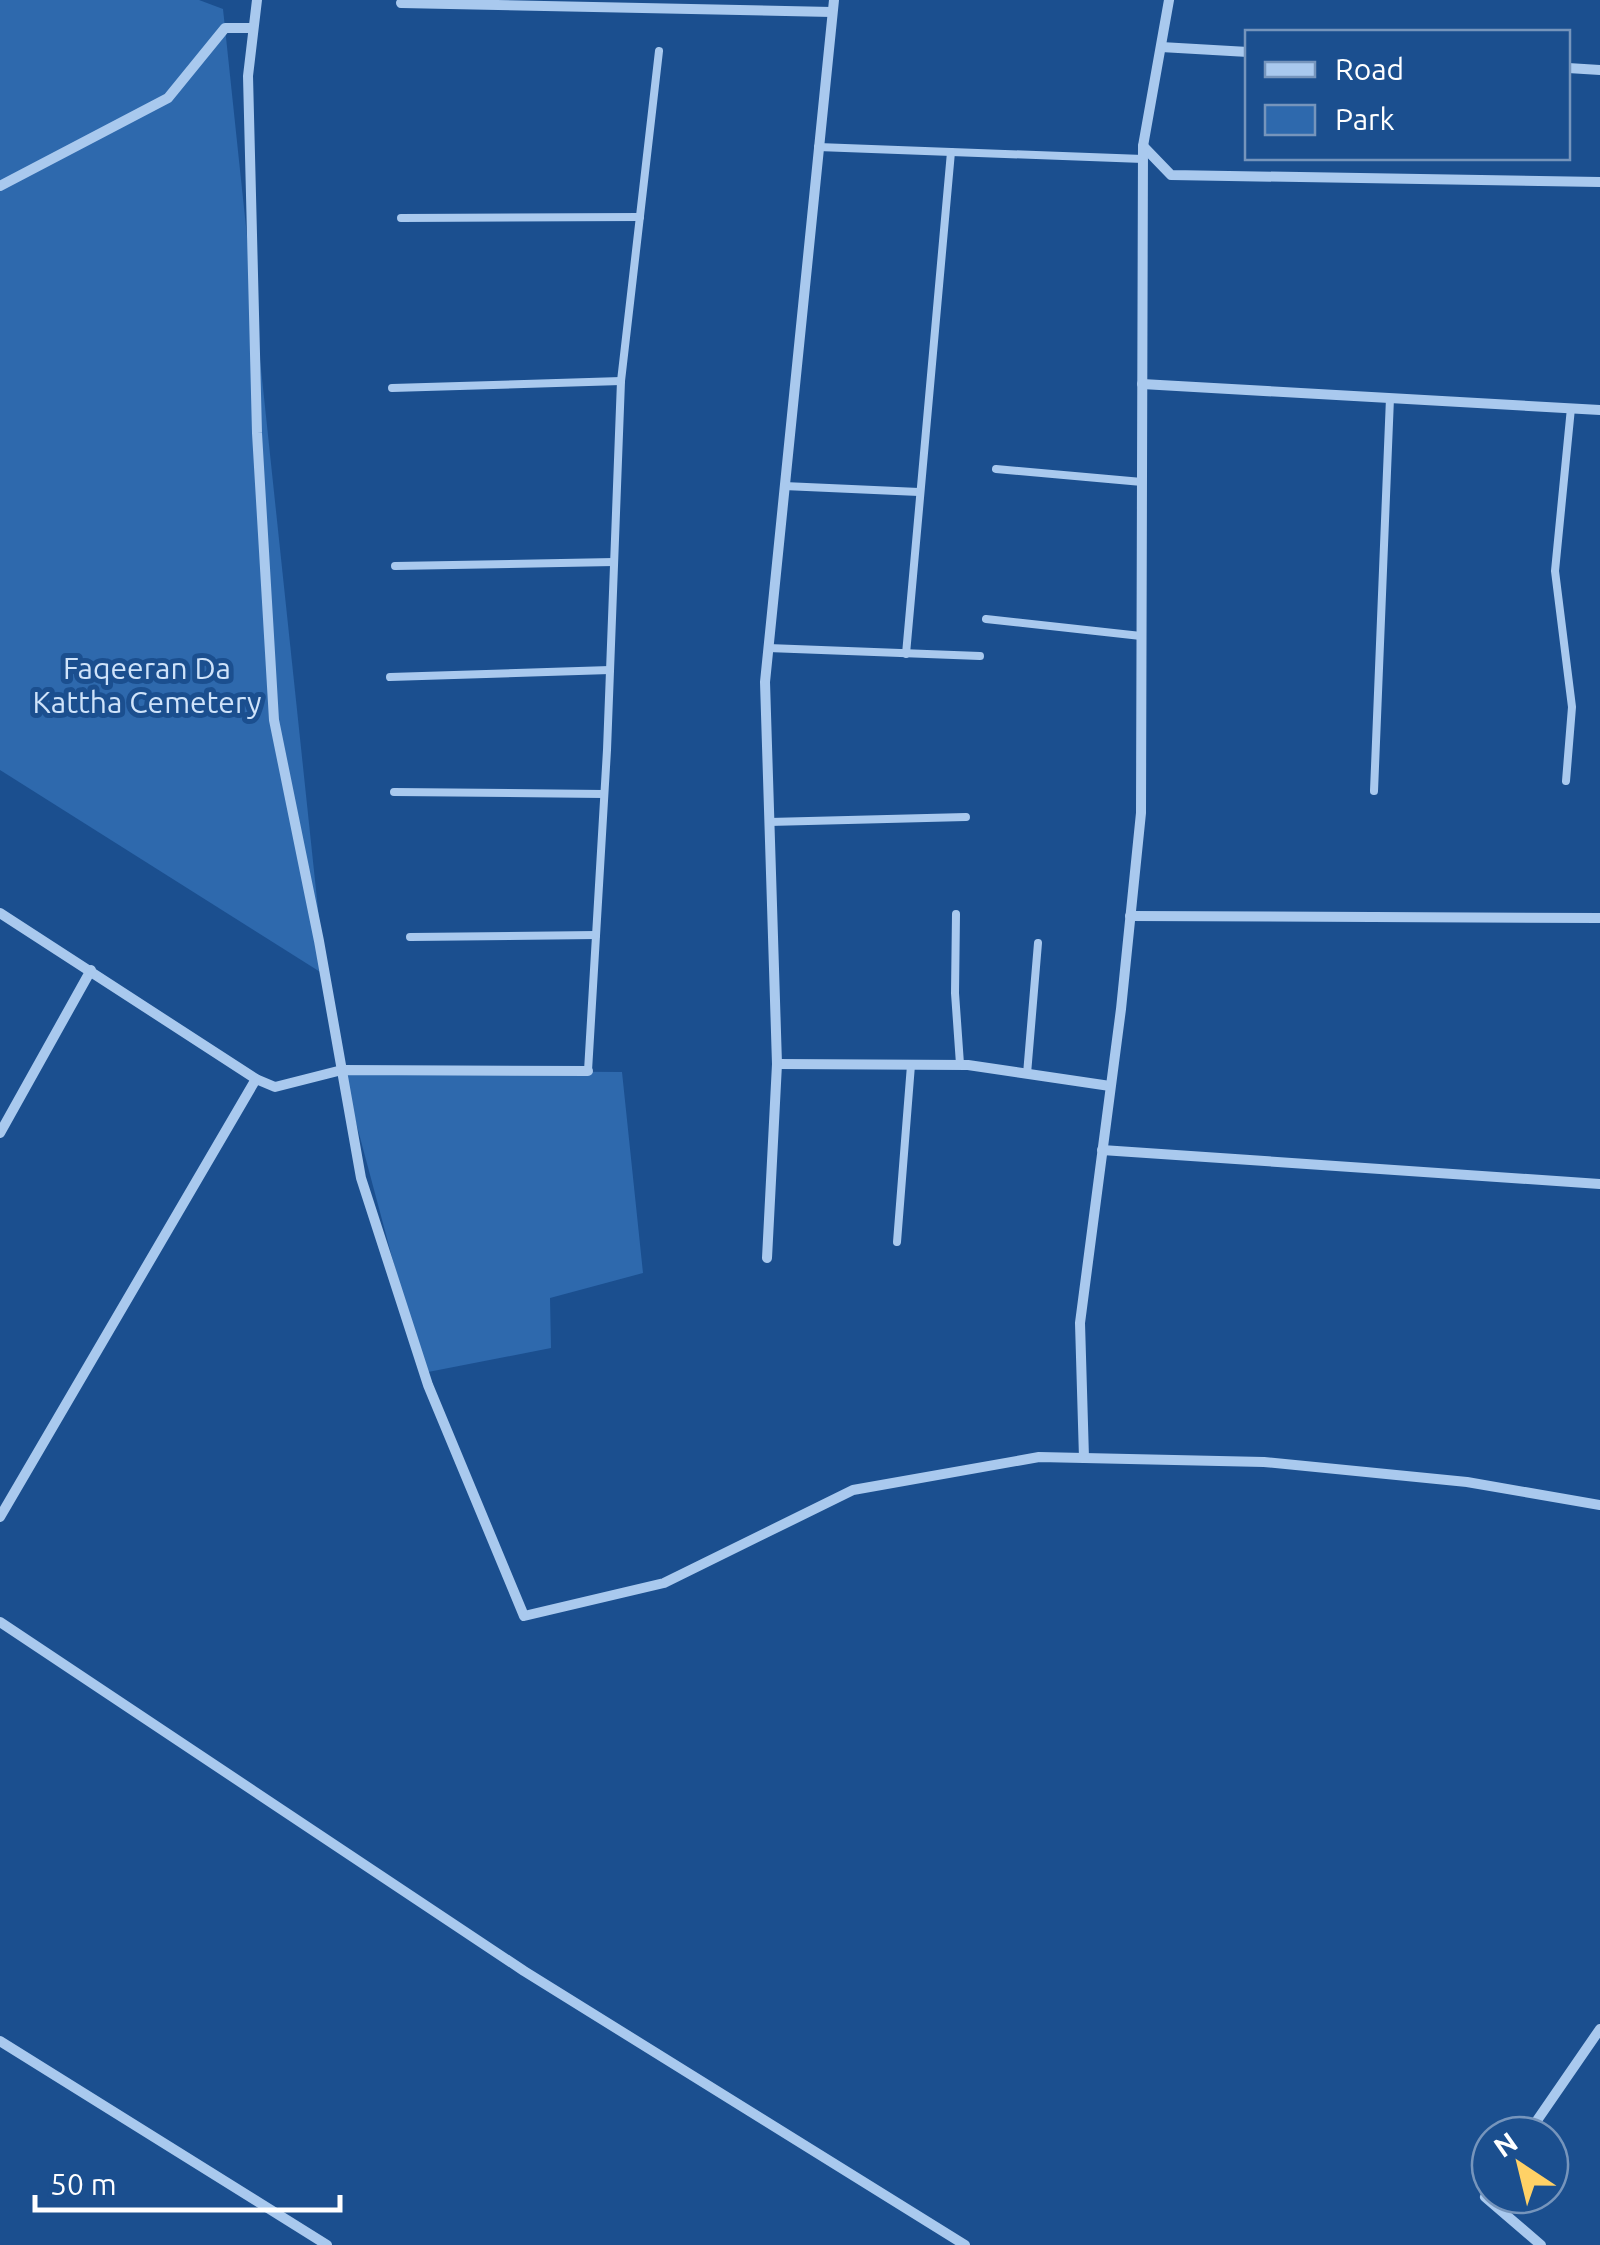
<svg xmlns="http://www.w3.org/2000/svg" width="1600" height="2245" font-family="Ubuntu,sans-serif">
	<rect width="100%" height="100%" fill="#1b4f8f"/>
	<g fill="#2e69ad">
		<polygon points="0,0 199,0 223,9 325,975 0,770"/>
		<polygon points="342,1070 622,1072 643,1273 550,1298 551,1348 423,1373"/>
	</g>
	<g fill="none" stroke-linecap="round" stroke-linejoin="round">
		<g stroke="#a9c9ee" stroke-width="8">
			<polyline points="818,147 1143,159"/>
			<polyline points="401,218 640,217"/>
			<polyline points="392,388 621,381"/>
			<polyline points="996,469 1142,482"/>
			<polyline points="784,486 919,492"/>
			<polyline points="395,566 614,562"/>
			<polyline points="986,619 1141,636"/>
			<polyline points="768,648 980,656"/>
			<polyline points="906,654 951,152"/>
			<polyline points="390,677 610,670"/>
			<polyline points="1566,781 1572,707 1555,571 1571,408"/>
			<polyline points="1374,791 1390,398"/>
			<polyline points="394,792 604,794"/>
			<polyline points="769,822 966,817"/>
			<polyline points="956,914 955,993 960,1064"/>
			<polyline points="410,937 596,935"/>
			<polyline points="588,1071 607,750 621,381 659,51"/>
			<polyline points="1027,1074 1038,943"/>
			<polyline points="897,1242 911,1065"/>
		</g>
		<g stroke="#a9c9ee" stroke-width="10">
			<polyline points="257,0 248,76 257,433 274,720 319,941 361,1178 428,1385 524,1616 664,1583 853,1490 1039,1457 1264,1462 1467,1482 1600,1505"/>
			<polyline points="401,3 832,12"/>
			<polyline points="1161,47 1248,52"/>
			<polyline points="1568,68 1600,70"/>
			<polyline points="1143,146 1171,175 1600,182"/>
			<polyline points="0,186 168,98 225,28 253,28"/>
			<polyline points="1142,384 1600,410"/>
			<polyline points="0,913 256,1079 275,1087 342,1070 588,1071"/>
			<polyline points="1130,916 1600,918"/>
			<polyline points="777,1064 968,1065 1110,1086"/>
			<polyline points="0,1133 91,970"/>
			<polyline points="1102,1150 1600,1184"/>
			<polyline points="767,1258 777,1064 765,682 834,0"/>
			<polyline points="1084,1458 1080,1323 1121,1009 1141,813 1143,146 1169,0"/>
			<polyline points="0,1517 256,1079"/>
			<polyline points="0,1622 524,1971 965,2245"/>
			<polyline points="0,2041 327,2245"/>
			<polyline points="1527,2135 1600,2029"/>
			<polyline points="1490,2189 1485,2197 1541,2245"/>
		</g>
	</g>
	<g text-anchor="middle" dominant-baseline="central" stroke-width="10" stroke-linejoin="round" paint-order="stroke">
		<g font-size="30" fill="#cfe3fa" stroke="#1b4f8f">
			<text x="147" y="668">Faqeeran Da<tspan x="147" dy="34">Kattha Cemetery</tspan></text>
		</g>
	</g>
	<rect x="1245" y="30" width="325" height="130" fill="#1b4f8f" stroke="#7695bc" stroke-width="2.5"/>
	<rect x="1265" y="62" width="50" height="15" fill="#a9c9ee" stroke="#7695bc" stroke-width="2.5"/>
	<text x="1335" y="80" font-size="30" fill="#ffffff">Road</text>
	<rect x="1265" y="105" width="50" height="30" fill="#2e69ad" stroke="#7695bc" stroke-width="2.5"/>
	<text x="1335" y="130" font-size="30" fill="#ffffff">Park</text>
	<g transform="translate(1520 2165) rotate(325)"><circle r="48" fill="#1b4f8f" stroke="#7695bc" stroke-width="2.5"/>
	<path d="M0-8L18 38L0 25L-18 38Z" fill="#ffd166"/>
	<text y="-15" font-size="28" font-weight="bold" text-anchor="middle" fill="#ffffff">N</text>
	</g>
	<path d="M35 2195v15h305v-15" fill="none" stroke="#ffffff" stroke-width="5"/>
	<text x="50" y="2195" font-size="30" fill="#ffffff" stroke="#1b4f8f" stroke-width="8" paint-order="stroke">50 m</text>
</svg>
